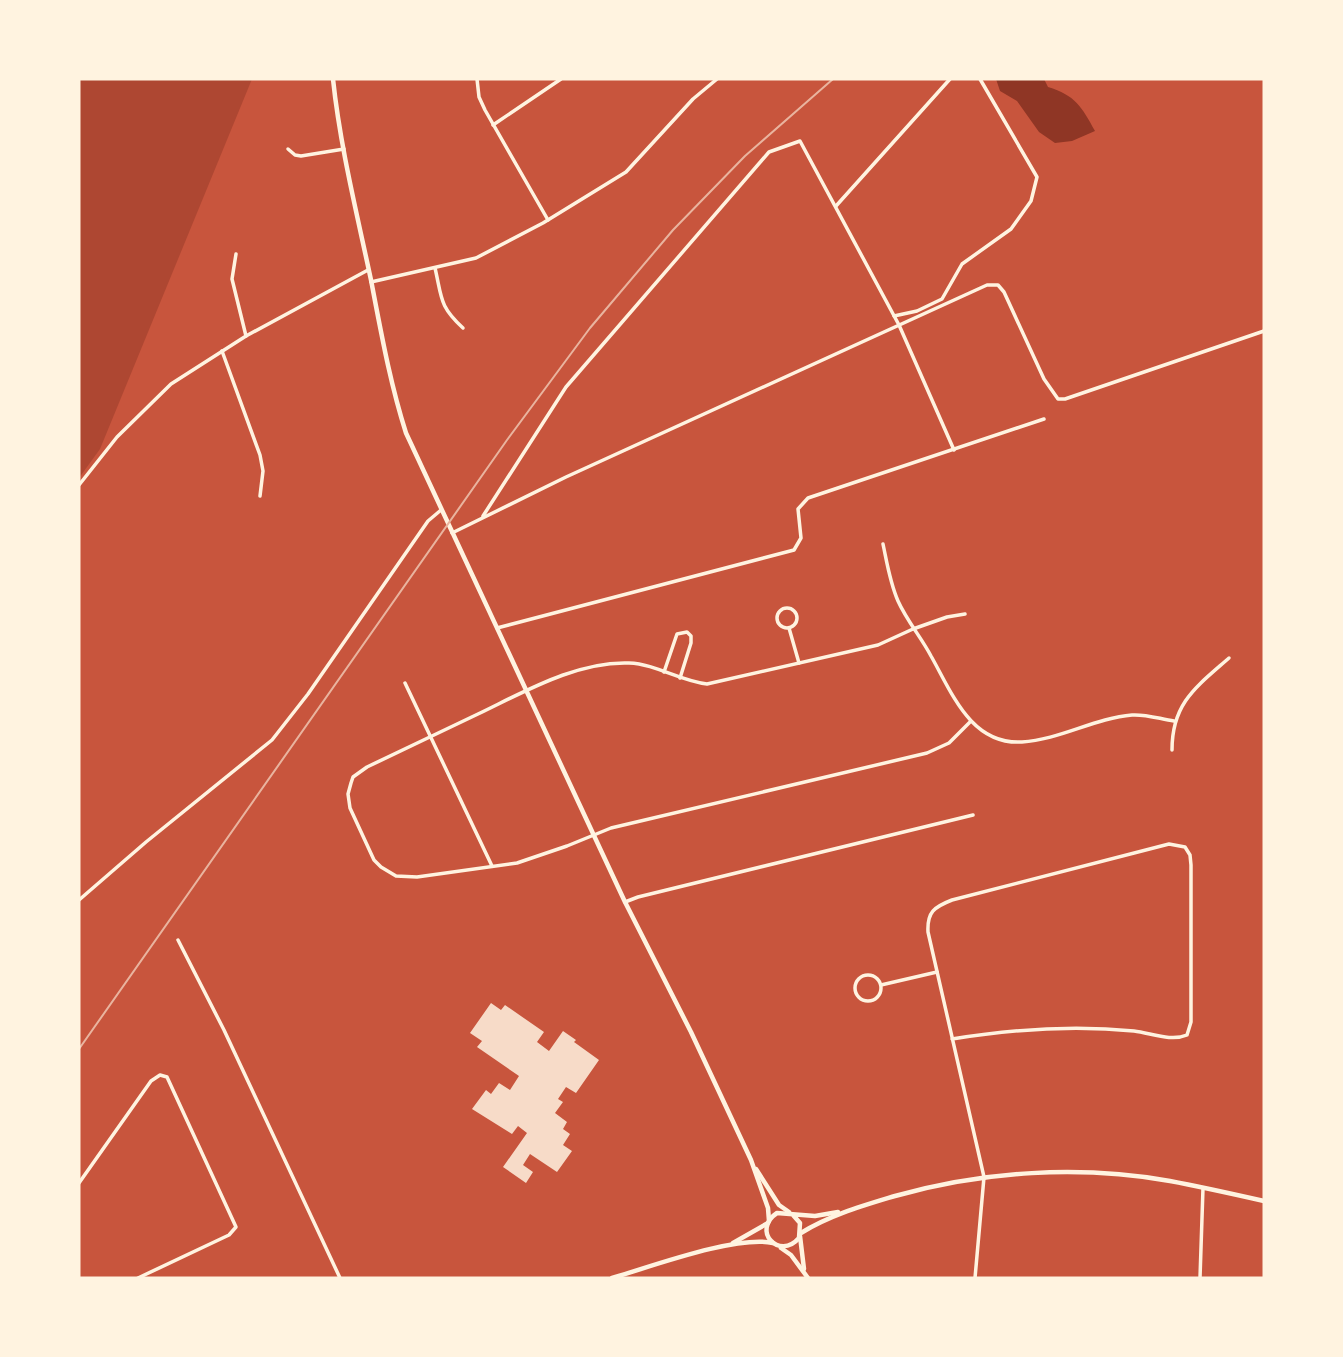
<svg xmlns="http://www.w3.org/2000/svg" width="1343" height="1357" font-family="'Nunito Sans',sans-serif">
	<rect width="100%" height="100%" fill="#c8553d"/>
	<polygon fill="#ae4732" points="79,79 252,79 100,449 79,478"/>
	<path fill="#8f3625" d="M 996,79 L 1044,79 L 1048,87 C 1075,95 1082,107 1095,131 L 1072,141 L 1055,143 L 1039,132 L 1017,101 L 1000,91 Z"/>
	<polygon fill="#f7dbc8" points="491,1003 501,1010 505,1005 544,1032 537,1042 549,1051 563,1031 576,1040 574,1042 599,1060 576,1093 566,1087 558,1099 563,1102 555,1113 567,1122 563,1129 570,1134 563,1145 572,1151 557,1172 530,1154 523,1165 533,1172 526,1183 503,1167 527,1133 518,1126 512,1134 472,1109 486,1090 491,1094 499,1083 510,1090 519,1076 477,1047 482,1041 470,1033"/>
	<g fill="none" stroke-linecap="round" stroke-linejoin="round">
		<g stroke="#fff3e0" stroke-width="3.5">
			<polyline points="477,79 479,97 485,110 548,220"/>
			<polyline points="493,125 561,79"/>
			<polyline points="288,149 295,155 301,156 344,149"/>
			<polyline points="836,206 950,79"/>
			<polyline points="236,254 232,279 246,336"/>
			<path d="M 435,268 C 442,298 439,306 463,328"/>
			<polyline points="371,282 476,258 543,223 626,172 693,99 717,79"/>
			<polyline points="894,316 917,311 942,299 962,264 1011,229 1031,201 1037,177 980,79"/>
			<polyline points="222,351 260,455 263,471 260,496"/>
			<polyline points="79,485 117,437 171,384 246,336 368,270"/>
			<polyline points="483,516 566,387 769,152 800,141 899,325 954,450"/>
			<polyline points="452,533 566,477 987,285 998,285 1004,292 1044,379 1058,399 1065,399 1264,331"/>
			<path d="M 883,544 C 887,563 890,583 898,601 C 907,621 921,637 931,656 C 952,693 971,745 1022,742 C 1059,740 1095,718 1132,715 C 1146,714 1160,719 1174,721"/>
			<circle cx="787" cy="618" r="10"/>
			<path d="M 965,614 L 947,617 L 913,629 L 878,645 L 707,684 C 680,681 656,664 629,663 C 577,661 524,692 478,714 C 441,732 404,749 367,767 L 353,777 L 351,783 L 348,794 L 350,808 L 374,860 L 381,867 L 396,876 L 417,877 L 517,863 L 567,846 L 611,828 L 927,753 L 949,743 L 970,722"/>
			<polyline points="497,628 794,550 801,538 798,509 808,498 1044,419"/>
			<polyline points="789,628 799,663"/>
			<polyline points="664,672 677,634 687,632 691,636 691,643 680,678"/>
			<polyline points="405,683 492,866"/>
			<path d="M 1172,750 C 1172,703 1196,687 1229,658"/>
			<polyline points="79,900 146,842 272,740 308,694 428,521 441,510"/>
			<polyline points="625,902 638,897 973,815"/>
			<polyline points="178,940 224,1030 340,1278"/>
			<circle cx="868" cy="988" r="13"/>
			<polyline points="881,985 937,972"/>
			<path d="M 952,1039 C 1013,1029 1073,1025 1134,1031 C 1151,1033 1171,1042 1187,1035 L 1191,1022 L 1191,865 L 1190,855 L 1185,847 L 1169,844 L 952,900 C 934,907 927,912 928,932 L 984,1177 L 975,1278"/>
			<polyline points="79,1183 151,1081 160,1075 167,1077 236,1227 229,1235 138,1278"/>
			<polyline points="1200,1278 1203,1188"/>
		</g>
		<g stroke="#fff3e0" stroke-width="4.5">
			<path d="M 333,79 C 340,146 357,214 371,280 C 381,332 390,383 406,433 L 625,902 L 691,1032 L 751,1160 L 768,1208 L 769,1221"/>
			<polyline points="756,1169 779,1205 789,1212"/>
			<path d="M 793,1215 L 800,1223 L 799,1238 C 779,1261 751,1230 777,1213 L 815,1216 L 838,1212"/>
			<path d="M 801,1233 C 830,1215 862,1206 895,1196 C 984,1171 1079,1165 1170,1181 C 1202,1187 1233,1194 1264,1201"/>
			<polyline points="800,1236 804,1269"/>
			<polyline points="733,1243 768,1223"/>
			<polyline points="781,1248 791,1255 808,1278"/>
			<path d="M 612,1278 C 650,1267 736,1235 773,1243"/>
		</g>
		<polyline stroke="#e9b49f" stroke-width="2" points="79,1049 507,440 590,328 673,230 745,156 833,79"/>
	</g>
	<rect width="1343" height="1357" fill="none" stroke="#fff3e0" stroke-width="161"/>
</svg>
